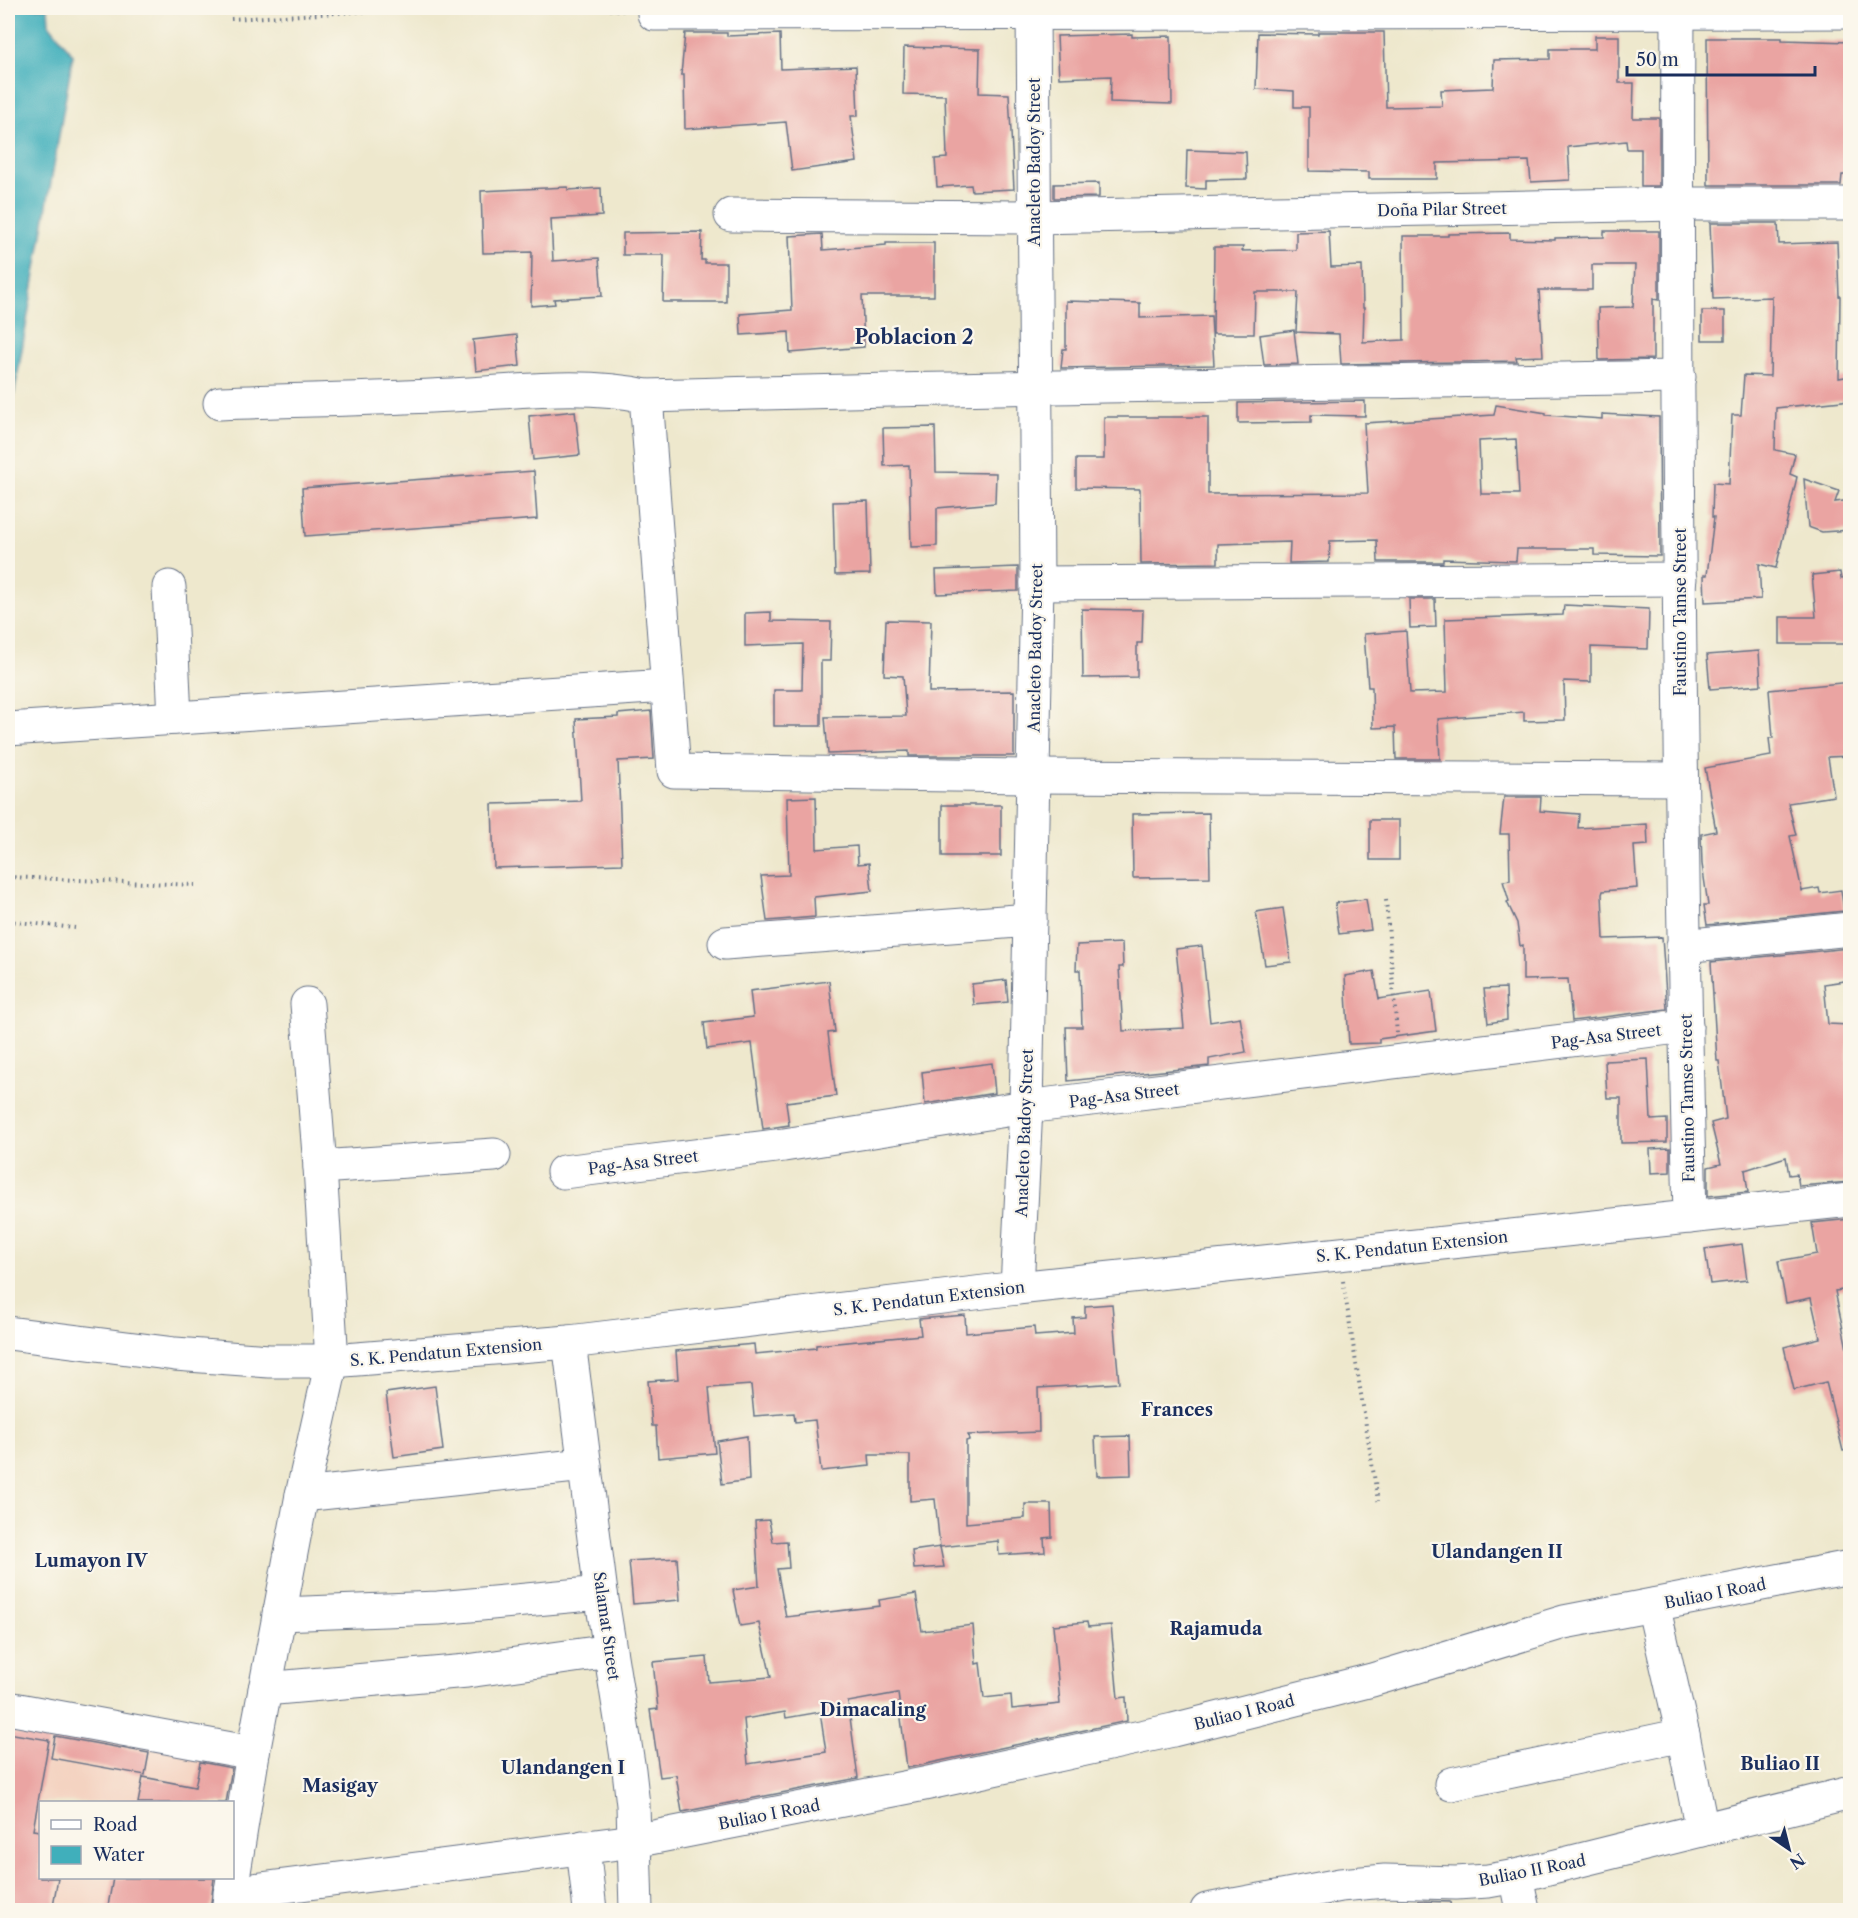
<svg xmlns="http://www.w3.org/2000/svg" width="1858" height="1918" font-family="'Libre Caslon Text',serif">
	<rect width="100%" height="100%" fill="#fbf7ec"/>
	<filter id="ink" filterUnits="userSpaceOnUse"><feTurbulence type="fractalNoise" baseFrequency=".0167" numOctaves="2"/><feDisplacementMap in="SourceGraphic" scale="12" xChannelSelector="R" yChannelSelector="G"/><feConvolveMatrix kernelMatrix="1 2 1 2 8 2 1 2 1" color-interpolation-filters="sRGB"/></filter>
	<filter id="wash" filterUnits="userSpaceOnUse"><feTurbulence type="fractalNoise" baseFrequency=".008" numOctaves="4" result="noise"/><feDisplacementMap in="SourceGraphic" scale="24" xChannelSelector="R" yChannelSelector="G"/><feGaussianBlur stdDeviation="1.35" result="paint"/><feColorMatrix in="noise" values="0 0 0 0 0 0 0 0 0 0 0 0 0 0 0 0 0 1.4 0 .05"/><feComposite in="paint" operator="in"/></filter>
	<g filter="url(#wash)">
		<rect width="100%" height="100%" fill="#eee8cd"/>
		<polygon fill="#f4d3c1" points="8,1722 247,1759 232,1802 40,1802 40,1878 224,1878 218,1910 8,1910"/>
		<polygon fill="#40afbb" stroke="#2e6f8c" stroke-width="1.5" points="8,8 48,8 49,24 73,55 8,430"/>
		<g id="blocks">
			<g fill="#eaa4a2" fill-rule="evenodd">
				<polygon points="1318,32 1384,32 1386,107 1442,106 1441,90 1493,88 1494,60 1550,59 1550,49 1595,49 1595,36 1619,36 1619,83 1634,83 1633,118 1659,118 1659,186 1641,186 1641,149 1627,149 1626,141 1568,147 1570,180 1531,182 1529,161 1437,163 1437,179 1369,179 1369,172 1309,171 1309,107 1294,107 1294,91 1256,89 1258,33 1318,34"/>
				<polygon points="685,33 727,33 727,36 780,34 781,69 856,66 858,116 851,116 857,162 792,171 786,122 685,129 684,75 681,75"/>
				<polygon points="1132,34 1132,37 1171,36 1172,104 1110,102 1111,76 1059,78 1057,36"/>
				<polygon points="1707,38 1782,38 1782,40 1851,42 1849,175 1842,175 1841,185 1708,185"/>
				<polygon points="904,47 980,49 979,93 1009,94 1014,189 972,191 971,185 937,187 935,159 947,158 945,95 903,94"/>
				<polygon points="1187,150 1246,152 1247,179 1206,180 1206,189 1186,188"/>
				<polygon points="1099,183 1099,197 1054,198 1054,184"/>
				<polygon points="568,187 568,190 601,188 602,216 551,219 553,261 599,258 602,296 554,299 555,304 531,306 532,252 483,253 481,191"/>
				<polygon points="1710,223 1778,223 1779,244 1837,242 1839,296 1840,296 1839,378 1851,376 1851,400 1776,408 1775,450 1795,454 1790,474 1797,477 1776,568 1759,564 1761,599 1705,602 1704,575 1707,575 1714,517 1712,517 1713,483 1729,484 1732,415 1741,415 1744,375 1770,376 1772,297 1713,299"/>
				<polygon points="1329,231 1331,267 1362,266 1363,308 1364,308 1363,342 1404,340 1403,236 1448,236 1448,234 1510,233 1510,239 1555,240 1555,238 1604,237 1604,231 1659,231 1659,300 1653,299 1653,359 1599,360 1598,308 1633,307 1635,265 1592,265 1592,290 1539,290 1543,356 1516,357 1517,361 1341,364 1339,334 1296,332 1298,292 1255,292 1254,334 1213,334 1214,247 1243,247 1242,251 1296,250 1296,232"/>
				<polygon points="702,232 701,260 705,260 705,263 726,263 726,302 663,302 664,255 623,255 623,233"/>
				<polygon points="822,234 823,250 886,245 886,243 934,243 934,296 862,296 864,347 790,353 789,332 741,335 740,314 792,310 789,236"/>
				<polygon points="1066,301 1140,303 1140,318 1211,316 1214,365 1061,368 1063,349 1066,349"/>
				<rect x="1702" y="311" width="23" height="29"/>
				<polygon points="1294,330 1298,364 1264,365 1260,335"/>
				<polygon points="517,335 520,366 476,371 473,340"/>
				<polygon points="1365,401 1365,416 1311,415 1311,422 1238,423 1238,403"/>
				<path d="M 1496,405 L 1546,413 L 1546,415 L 1602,419 L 1602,414 L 1659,417 L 1660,556 L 1594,555 L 1594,549 L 1517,549 L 1516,561 L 1443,559 L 1443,562 L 1378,562 L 1377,540 L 1330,541 L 1329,562 L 1289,563 L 1290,542 L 1218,544 L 1218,563 L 1141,564 L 1140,489 L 1076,488 L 1076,459 L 1104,459 L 1104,417 L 1208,417 L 1208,494 L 1368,493 L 1364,423 L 1494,415 ZM 1516,439 L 1519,494 L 1481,494 L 1479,441 Z"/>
				<polygon points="575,411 580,455 533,460 529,416"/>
				<polygon points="935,427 936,472 996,473 995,503 937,508 937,546 911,547 909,465 884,466 883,428"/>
				<polygon points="534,471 537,519 305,536 302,488"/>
				<polygon points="1804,479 1839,491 1835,502 1851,500 1851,530 1822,532 1808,527"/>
				<polygon points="868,501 870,574 835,575 833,502"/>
				<polygon points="1018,567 1018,591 937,594 936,570"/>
				<polygon points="1840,572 1841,579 1851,578 1851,644 1780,644 1780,617 1816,617 1812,575"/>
				<polygon points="1409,599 1435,599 1436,627 1410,628"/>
				<polygon points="1564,605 1649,609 1648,649 1591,647 1591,682 1564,681 1565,720 1524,721 1524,712 1438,719 1440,759 1396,759 1395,727 1373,728 1372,687 1368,687 1364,634 1406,631 1410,693 1447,692 1445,619 1563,615"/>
				<polygon points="1082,609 1143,610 1142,643 1137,643 1137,677 1083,678"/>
				<polygon points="771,612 771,621 831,622 830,661 821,661 821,726 774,726 774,690 802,690 803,644 745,646 745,613"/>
				<polygon points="886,620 931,621 929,692 1014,691 1014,756 909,756 909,751 828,754 825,717 906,716 903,676 884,675"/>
				<polygon points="1759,651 1761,685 1710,689 1707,655"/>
				<polygon points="1851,682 1851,732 1848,732 1850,756 1828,757 1834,796 1788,803 1796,835 1790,836 1802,891 1819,888 1820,893 1841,890 1844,911 1707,925 1704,905 1708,905 1702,864 1701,834 1716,831 1705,768 1771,756 1769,738 1773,738 1769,690"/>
				<polygon points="651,711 654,759 618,761 622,864 494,868 492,804 581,801 576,719 618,717 618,714"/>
				<polygon points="816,797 817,849 857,846 858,864 869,863 872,891 814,897 815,917 767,921 761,876 789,875 787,798"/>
				<polygon points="1504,797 1541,797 1540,811 1579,814 1578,828 1647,824 1648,845 1634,846 1637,888 1603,891 1602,894 1604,939 1662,937 1667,1009 1572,1021 1568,979 1523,980 1523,945 1520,946 1517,923 1507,902 1509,901 1503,881 1510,880 1509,834 1500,834"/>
				<rect x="942" y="805" width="59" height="51"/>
				<polygon points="1209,813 1210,877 1133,878 1132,814"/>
				<rect x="1370" y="820" width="29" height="40"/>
				<polygon points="1366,899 1371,930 1339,934 1335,903"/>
				<polygon points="1283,908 1291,962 1265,965 1256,912"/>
				<polygon points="1122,943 1123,967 1119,967 1123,1031 1184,1028 1176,949 1202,946 1210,1022 1240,1017 1246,1052 1209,1059 1209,1066 1068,1081 1066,1027 1082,1027 1080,970 1076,970 1077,945"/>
				<polygon points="1849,948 1851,980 1824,984 1828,1024 1849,1025 1847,1073 1851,1072 1851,1182 1799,1186 1797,1174 1789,1175 1786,1157 1745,1170 1748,1192 1708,1196 1708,1167 1721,1164 1711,1123 1726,1119 1719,1061 1717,1061 1711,962"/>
				<polygon points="1374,971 1379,999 1431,991 1436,1031 1379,1039 1379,1043 1349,1044 1345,976"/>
				<polygon points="1006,980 1008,1002 974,1005 972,984"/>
				<polygon points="829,981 835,1032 828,1033 836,1096 786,1102 789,1125 763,1129 752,1043 707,1049 704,1023 753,1017 750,991"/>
				<polygon points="1506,988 1507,1020 1488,1023 1484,989"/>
				<polygon points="1648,1059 1651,1120 1667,1119 1667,1142 1621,1143 1621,1098 1607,1098 1605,1061"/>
				<polygon points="992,1063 995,1093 925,1104 922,1072"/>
				<polygon points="1670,1148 1670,1172 1651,1173 1650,1149"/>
				<polygon points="1851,1219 1851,1289 1835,1291 1851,1368 1851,1450 1843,1451 1826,1382 1794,1390 1784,1347 1820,1338 1811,1298 1786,1303 1778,1261 1817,1254 1812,1223"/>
				<polygon points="1742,1244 1747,1280 1710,1284 1705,1249"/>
				<polygon points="1112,1304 1119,1383 1038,1388 1039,1432 968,1435 969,1440 966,1441 966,1523 1025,1518 1025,1504 1051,1504 1052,1537 1044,1538 1045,1552 999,1555 998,1541 940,1547 935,1499 910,1501 910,1455 869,1455 870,1466 821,1471 815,1420 795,1422 794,1413 754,1416 751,1385 709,1388 715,1453 658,1458 656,1426 652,1426 648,1381 678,1379 676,1351 754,1344 755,1354 816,1348 816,1345 921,1335 919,1319 965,1315 966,1333 1034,1327 1035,1336 1074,1333 1073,1318 1085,1317 1085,1306"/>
				<polygon points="435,1386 443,1450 394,1457 386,1393"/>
				<polygon points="747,1436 749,1480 722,1484 717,1441"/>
				<polygon points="1130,1436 1131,1475 1097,1476 1095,1437"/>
				<path d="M 769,1520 L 773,1542 L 787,1541 L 789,1568 L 777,1569 L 786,1617 L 880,1606 L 879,1600 L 916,1594 L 922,1631 L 973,1625 L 976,1664 L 980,1663 L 984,1698 L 1011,1695 L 1012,1709 L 1060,1704 L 1053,1625 L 1087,1622 L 1088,1627 L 1111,1625 L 1118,1698 L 1126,1697 L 1127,1721 L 907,1768 L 898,1693 L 848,1702 L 858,1778 L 682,1812 L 676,1775 L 660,1777 L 650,1710 L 658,1709 L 653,1662 L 707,1657 L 709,1682 L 771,1677 L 759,1623 L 740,1626 L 733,1590 L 759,1586 L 755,1521 ZM 785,1712 L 786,1718 L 820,1712 L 826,1752 L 748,1764 L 744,1719 Z"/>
				<polygon points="940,1547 944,1567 914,1569 912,1551"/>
				<polygon points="677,1558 680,1600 633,1604 629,1561"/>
				<polygon points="8,1733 49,1740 33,1830 40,1831 40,1878 58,1878 52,1911 8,1911"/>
				<polygon points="55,1736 149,1753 145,1775 51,1758"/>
				<polygon points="200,1762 232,1768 226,1803 138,1803 143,1777 195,1787"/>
				<polygon points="113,1878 214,1878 210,1911 107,1911"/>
				<polygon points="1418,1901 1450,1902 1451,1911 1419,1911"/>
			</g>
		</g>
	</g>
	<g filter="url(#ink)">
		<use href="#blocks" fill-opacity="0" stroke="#657085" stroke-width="1.5"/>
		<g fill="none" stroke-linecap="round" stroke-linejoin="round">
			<defs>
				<g id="minor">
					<path d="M 1678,8 C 1676,411 1680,814 1690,1217"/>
					<polyline points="654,14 1850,12"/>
					<polyline points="731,215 1034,217 1677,204 1850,204"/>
					<polyline points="646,396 674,771 1033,776 1681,779"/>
					<path d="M 220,403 C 297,400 375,399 452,395 C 516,392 583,382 646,396 C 991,386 1335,383 1679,377"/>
					<polyline points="1037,583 1680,579"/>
					<polyline points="169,587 175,718"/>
					<polyline points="8,729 667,686"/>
					<polyline points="725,943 1030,920"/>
					<polyline points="1683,946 1850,929"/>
					<polyline points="320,1167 494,1155"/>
					<polyline points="563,1172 784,1145 1026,1107 1686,1026"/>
					<polyline points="1017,1288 1850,1200"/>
					<polyline points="8,1333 175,1354 269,1361 332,1361 569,1342"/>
					<polyline points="302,1495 585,1465"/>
					<polyline points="1653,1605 1683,1735 1702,1830"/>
					<polyline points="279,1614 438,1608 601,1593"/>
					<polyline points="265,1689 467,1671 610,1651"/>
					<polyline points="8,1708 253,1753"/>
					<polyline points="1451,1784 1683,1735"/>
					<polyline points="583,1847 590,1910"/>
					<polyline points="1516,1876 1523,1910"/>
					<polyline points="230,1893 634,1841 924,1784 1173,1730 1372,1680 1564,1622 1850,1567"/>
					<polyline points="228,1910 253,1753 302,1495 332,1361 320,1167 307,1004"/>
					<polyline points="1207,1910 1340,1885 1385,1881 1456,1883 1488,1881 1516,1876 1850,1793"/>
				</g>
				<polyline id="major" points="636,1910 633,1805 629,1770 601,1593 569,1342 1017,1288 1026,1107 1037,583 1033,8"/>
			</defs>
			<use href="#minor" stroke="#657085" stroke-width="35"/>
			<use href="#major" stroke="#657085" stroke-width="35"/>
			<g stroke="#657085" stroke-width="4" stroke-dasharray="1.5 4.5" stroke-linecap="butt">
				<polyline points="598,8 627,11"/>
				<polyline points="231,19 424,8"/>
				<polyline points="8,877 195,885"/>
				<polyline points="1386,900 1397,1034"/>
				<polyline points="8,921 75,928"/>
				<polyline points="1343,1281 1378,1501"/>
			</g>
			<use href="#minor" stroke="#fff" stroke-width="33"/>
			<use href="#major" stroke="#fff" stroke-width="33"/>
		</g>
	</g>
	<g text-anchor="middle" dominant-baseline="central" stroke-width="4.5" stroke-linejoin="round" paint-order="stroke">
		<g font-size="16" fill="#1b2f5e" stroke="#fbf7ec">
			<text transform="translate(1034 162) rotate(-90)">Anacleto Badoy Street</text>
			<text transform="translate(1442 209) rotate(-1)">Doña Pilar Street</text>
			<text transform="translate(1680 612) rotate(-90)">Faustino Tamse Street</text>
			<text transform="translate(1035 648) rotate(-89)">Anacleto Badoy Street</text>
			<text transform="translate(1606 1036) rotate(-7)">Pag-Asa Street</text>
			<text transform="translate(1124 1095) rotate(-7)">Pag-Asa Street</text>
			<text transform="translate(1687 1098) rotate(-91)">Faustino Tamse Street</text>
			<text transform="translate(1024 1133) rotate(-88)">Anacleto Badoy Street</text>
			<text transform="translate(643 1162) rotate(-7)">Pag-Asa Street</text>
			<text transform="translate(1412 1246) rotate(-6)">S. K. Pendatun Extension</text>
			<text transform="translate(929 1298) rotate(-7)">S. K. Pendatun Extension</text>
			<text transform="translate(446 1352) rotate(-5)">S. K. Pendatun Extension</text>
			<text transform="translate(1715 1593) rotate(-11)">Buliao I Road</text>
			<text transform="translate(607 1626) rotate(82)">Salamat Street</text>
			<text transform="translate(1244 1712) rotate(-14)">Buliao I Road</text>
			<text transform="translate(769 1814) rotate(-11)">Buliao I Road</text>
			<text transform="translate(1532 1870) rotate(-11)">Buliao II Road</text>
		</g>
		<g font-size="18" font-weight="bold" fill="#1b2f5e" stroke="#fbf7ec">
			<text x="1177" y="1410">Frances</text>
			<text x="1497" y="1552">Ulandangen II</text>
			<text x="91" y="1561">Lumayon IV</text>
			<text x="1216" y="1629">Rajamuda</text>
			<text x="873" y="1710">Dimacaling</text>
			<text x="1780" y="1764">Buliao II</text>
			<text x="563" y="1768">Ulandangen I</text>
			<text x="340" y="1786">Masigay</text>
		</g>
		<g font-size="20" font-weight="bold" fill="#1b2f5e" stroke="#fbf7ec">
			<text x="914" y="337">Poblacion 2</text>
		</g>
	</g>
	<rect width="1858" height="1918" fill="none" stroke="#fbf7ec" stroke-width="30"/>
	<rect x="39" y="1801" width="195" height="78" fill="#fbf7ec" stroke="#a1a7b3" stroke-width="1.5"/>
	<rect x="51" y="1820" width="30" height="9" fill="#ffffff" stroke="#a1a7b3" stroke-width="1.5"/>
	<text x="93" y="1831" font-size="18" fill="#1b2f5e">Road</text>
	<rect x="51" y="1846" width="30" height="18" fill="#40afbb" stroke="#a1a7b3" stroke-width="1.5"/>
	<text x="93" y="1861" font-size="18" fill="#1b2f5e">Water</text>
	<g transform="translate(1789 1849) rotate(145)" stroke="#fbf7ec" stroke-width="4.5" paint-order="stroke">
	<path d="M0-4.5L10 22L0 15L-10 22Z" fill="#1b2f5e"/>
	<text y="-9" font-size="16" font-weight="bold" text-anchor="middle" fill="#1b2f5e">N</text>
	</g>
	<path d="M1627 66v9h188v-9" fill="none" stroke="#1b2f5e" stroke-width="3"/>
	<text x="1636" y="66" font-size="18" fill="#1b2f5e" stroke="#fbf7ec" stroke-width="4.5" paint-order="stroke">50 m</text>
</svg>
